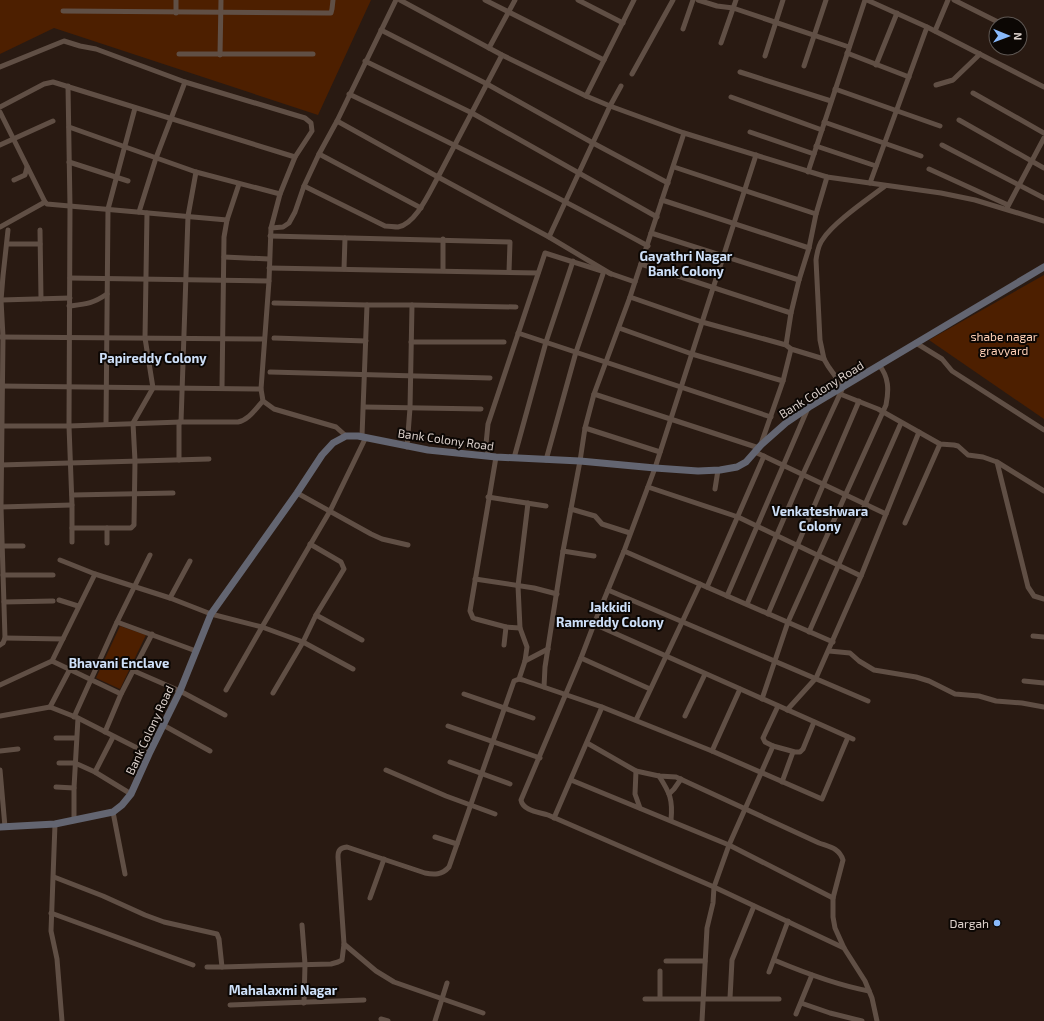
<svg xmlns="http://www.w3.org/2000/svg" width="1044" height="1021" font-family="'Exo 2',sans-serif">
	<rect width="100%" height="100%" fill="#291a12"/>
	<g fill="#4d1f00">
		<polygon points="0,0 371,0 318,115 54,28 0,54"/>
		<polygon points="1044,275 1044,419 929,340"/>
		<polygon points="120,626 146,635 120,689 96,678"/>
	</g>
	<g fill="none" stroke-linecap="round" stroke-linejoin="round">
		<g stroke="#604f45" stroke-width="5">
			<polyline points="400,0 502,55 586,96 610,106 684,133 827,177 941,193 975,200 1044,221"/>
			<polyline points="485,0 604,60"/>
			<polyline points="578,0 623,23"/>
			<polyline points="698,0 717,6 733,8 849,47"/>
			<polyline points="867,0 927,27 1044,87"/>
			<polyline points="954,0 1000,23"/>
			<polyline points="63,11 327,13 331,13 332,9 333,0"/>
			<polyline points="176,13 176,0"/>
			<polyline points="683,29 693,0"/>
			<polyline points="381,30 487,84 593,143 668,183"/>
			<polyline points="935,31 948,0"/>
			<polyline points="721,43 736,0"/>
			<polyline points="489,48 515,0"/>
			<polyline points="847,53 909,77"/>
			<polyline points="179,54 313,54"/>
			<polyline points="220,55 221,0"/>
			<polyline points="765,56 783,0"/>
			<polyline points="365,61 472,113 657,217"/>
			<polyline points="876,65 897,13"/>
			<polyline points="804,66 826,0"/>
			<polyline points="0,67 64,41 80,46 96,49 185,82 305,118 311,123 312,131 295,157 280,194 271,228 269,281 261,389 263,401 274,409 336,427 346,436"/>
			<polyline points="740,72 831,101"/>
			<polyline points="632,74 673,0"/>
			<polyline points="936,85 953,80 980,54"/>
			<polyline points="68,86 70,207 69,426 72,505 72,542"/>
			<polyline points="835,89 940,126"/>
			<polyline points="973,93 1044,133"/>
			<path d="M 349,94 C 450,142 549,192 648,246"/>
			<polyline points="586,96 634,0"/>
			<polyline points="731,97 822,130"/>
			<polyline points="0,107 44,84 53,82 295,157"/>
			<polyline points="0,112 45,202 47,204 227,220"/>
			<polyline points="959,120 1044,168"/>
			<polyline points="337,121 438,177 502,55"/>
			<polyline points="824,122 921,156"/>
			<polyline points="69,127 196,172 280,194"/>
			<polyline points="750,132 814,154"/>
			<polyline points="0,145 53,121"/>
			<polyline points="942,145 1044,198"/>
			<polyline points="816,146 876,166"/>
			<polyline points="319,154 421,208"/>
			<path d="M 756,155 L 655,468 L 624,551 L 594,624 L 581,658 L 521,800 C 523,811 539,812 548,815 L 714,887 L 844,948"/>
			<polyline points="69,162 128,181"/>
			<polyline points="674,167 816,214"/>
			<polyline points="929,169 1008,205"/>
			<polyline points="808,172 865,0"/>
			<polyline points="14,180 25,175 27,167"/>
			<polyline points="870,183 927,27"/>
			<path d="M 304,186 L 385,226 C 389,226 394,227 398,227 C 416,224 430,191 438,177 L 549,237 L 611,274"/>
			<path d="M 885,186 C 868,199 834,222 823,239 C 818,245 817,253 816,260 L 820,340 L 824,359 L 828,366 L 843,387 L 840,394 L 878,409 L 940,444 L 954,445 L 958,446 L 968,455 L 983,457 L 997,462 L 1044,491"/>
			<polyline points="662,200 809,248"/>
			<polyline points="1007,208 1044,138"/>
			<polyline points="139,212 156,158 185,82"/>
			<polyline points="0,227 45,202"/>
			<polyline points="271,228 283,227 289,223 295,212 304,186 319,154 337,121 396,0"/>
			<polyline points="40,230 41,299"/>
			<polyline points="651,233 799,280"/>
			<polyline points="270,236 510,242 509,272"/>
			<polyline points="549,237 610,106 621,86"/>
			<polyline points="7,244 40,244"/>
			<polyline points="224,257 269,259"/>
			<polyline points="641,264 791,313"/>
			<polyline points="269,268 538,273"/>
			<polyline points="344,269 345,238"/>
			<polyline points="443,270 443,239"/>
			<polyline points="609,273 635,282"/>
			<polyline points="70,278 269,281"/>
			<polyline points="630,297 702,322 786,345 791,349 824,359"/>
			<polyline points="1,300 70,298"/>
			<polyline points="274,303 367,305"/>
			<polyline points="412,305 516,307"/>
			<path d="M 69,306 C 87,304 92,304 107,294"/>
			<polyline points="619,328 692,354 783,381"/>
			<polyline points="518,333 771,417"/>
			<polyline points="1,337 264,339"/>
			<polyline points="274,338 366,341"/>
			<polyline points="411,342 504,342"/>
			<polyline points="916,343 942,359 952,371 1044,430"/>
			<polyline points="786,345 791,313 799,280 809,248 816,214 827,177"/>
			<polyline points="270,372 490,378"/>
			<polyline points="0,386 261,389"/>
			<polyline points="222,388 224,237 227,220 239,184"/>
			<polyline points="594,394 759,448"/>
			<polyline points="364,407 481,409"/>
			<polyline points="179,422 179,460"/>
			<polyline points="181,422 188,216 196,172"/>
			<polyline points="106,424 108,209 135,108"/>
			<path d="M 0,426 L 69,426 L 181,422 L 238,422 C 249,420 256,408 263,401"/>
			<polyline points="585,428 660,452"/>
			<polyline points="362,436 367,305 412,305 410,408 407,447"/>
			<polyline points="761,444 783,381 791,349"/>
			<polyline points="755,452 886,514"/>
			<polyline points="488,455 486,444 488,424 545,253 602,271"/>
			<polyline points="496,457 470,611 473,618 476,619 506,627 520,628"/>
			<polyline points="514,458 546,342 573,261"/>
			<polyline points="546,460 576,352 604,271"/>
			<polyline points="997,462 1028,587 1034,596 1044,599"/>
			<polyline points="0,465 209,459"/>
			<polyline points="648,487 738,517 861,576"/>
			<polyline points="715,489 718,470"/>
			<polyline points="297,493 371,534 382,539 408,545"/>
			<polyline points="72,495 173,493"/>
			<polyline points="488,497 546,506"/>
			<polyline points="0,507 72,505"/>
			<polyline points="571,509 595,516 602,524 630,533"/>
			<polyline points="905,523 940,444"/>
			<polyline points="72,528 131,528 134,525 135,461 133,423 153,388 145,338 147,213"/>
			<polyline points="107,528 107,543"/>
			<polyline points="0,546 23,546"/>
			<polyline points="563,551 594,556"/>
			<polyline points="624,551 833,642"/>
			<polyline points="60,560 95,574 170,598 211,614 262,627 303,642 316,615 344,569 341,562 310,544"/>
			<polyline points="3,575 53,575"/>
			<polyline points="475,579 534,588 557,594"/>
			<polyline points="707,587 764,456"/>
			<polyline points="608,590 868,701"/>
			<polyline points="727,596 808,408"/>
			<polyline points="170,598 190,561"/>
			<polyline points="59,600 78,606"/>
			<polyline points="4,602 53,601"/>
			<polyline points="747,604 803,474 840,394"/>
			<polyline points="768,614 859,401"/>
			<polyline points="316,615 362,640"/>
			<polyline points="117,622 196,651"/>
			<polyline points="594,624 853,739"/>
			<polyline points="809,632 901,423"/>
			<polyline points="1033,636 1044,637"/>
			<polyline points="5,638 63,639"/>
			<polyline points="0,645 3,643 5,638 1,507 3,337 1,300 3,276 8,230"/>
			<polyline points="504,645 506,627"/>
			<polyline points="829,651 850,653 859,661 874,670 916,677 929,681 955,694 979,696 996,701 1022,703 1044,707"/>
			<polyline points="581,658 650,689"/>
			<polyline points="52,661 121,694"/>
			<polyline points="525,661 548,649"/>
			<polyline points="134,671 180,691 225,715"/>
			<polyline points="519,679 525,661 527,647 520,628 518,586 528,503"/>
			<polyline points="1024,681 1044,683"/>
			<polyline points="0,685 52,661 95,574"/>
			<polyline points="544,687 545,667 563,551 580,461 585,428 594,394 630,297 684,133"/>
			<polyline points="226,690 262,627 330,511 366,437"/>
			<polyline points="273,693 303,642 353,669"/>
			<polyline points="464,694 533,718"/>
			<path d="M 762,699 L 788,622 L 886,405 C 889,390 889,377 879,365"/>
			<polyline points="50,707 70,669"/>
			<polyline points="787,710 816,678 861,576 919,432"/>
			<polyline points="0,716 50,707 78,718 149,754"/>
			<polyline points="685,716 705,674"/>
			<polyline points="74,717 117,622 150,555"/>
			<polyline points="636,720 700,584"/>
			<polyline points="163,725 210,751"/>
			<polyline points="448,726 540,758"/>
			<polyline points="105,732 121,694 152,634"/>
			<polyline points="56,738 76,738"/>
			<path d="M 587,743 L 636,771 L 659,776 L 676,777 L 819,843 C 830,847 839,848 843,860 L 833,898 L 833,917 L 835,928 L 844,948 L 865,981 L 872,998 L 877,1021"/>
			<polyline points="773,746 795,752 800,752 803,749 814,722"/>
			<polyline points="0,751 18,749"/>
			<polyline points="712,751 740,689"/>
			<polyline points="450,762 510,784"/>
			<polyline points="59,763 75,763 95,772 131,794"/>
			<polyline points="0,770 5,827"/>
			<polyline points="386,770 446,796 495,814"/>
			<polyline points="636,771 635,794 640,808"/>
			<polyline points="95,772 113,737"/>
			<path d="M 659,776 C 670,793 673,800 671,820"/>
			<polyline points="571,780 729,845 833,898"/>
			<polyline points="782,782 793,752"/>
			<polyline points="56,787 74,788"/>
			<polyline points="669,794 674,789 681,779"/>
			<polyline points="113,812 125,874"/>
			<polyline points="554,818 602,707"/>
			<polyline points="74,820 74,788 78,718"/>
			<polyline points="55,824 51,931 57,959 62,1021"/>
			<polyline points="435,837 457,844"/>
			<path d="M 54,877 L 103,896 L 145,915 L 164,922 L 217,934 L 219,939 L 222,967 L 331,964 L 338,962 L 342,960 L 344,944 L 338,857 C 338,850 340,848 347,847 L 425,873 C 434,875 442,875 449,867 L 514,681 L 519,679 L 523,680 L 602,707 L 712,751 L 822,799 L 848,737"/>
			<polyline points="370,898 384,859"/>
			<polyline points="51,913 193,965"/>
			<polyline points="302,925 305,964 304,1003"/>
			<polyline points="344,944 376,971 394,982 483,1013"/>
			<path d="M 774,960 C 805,973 836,985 869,991"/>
			<polyline points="666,961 705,961"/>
			<polyline points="207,967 222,967"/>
			<polyline points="660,971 660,998"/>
			<polyline points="769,972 788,921"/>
			<polyline points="730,998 732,960 754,906"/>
			<polyline points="645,999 779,999"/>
			<polyline points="801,1003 830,1013 862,1021"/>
			<polyline points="230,1005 364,1000"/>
			<polyline points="796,1014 812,975"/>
			<polyline points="381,1019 388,1021"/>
			<polyline points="435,1021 447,983"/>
			<polyline points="702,1021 707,928 713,903 714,887 729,845 773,746 765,742 763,738 778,706"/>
		</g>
		<polyline stroke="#636571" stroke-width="7" points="0,827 55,824 113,812 122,805 131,794 149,754 180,691 211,614 297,493 322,455 333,443 346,436 358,436 428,450 496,457 580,461 655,468 698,471 720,470 737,467 746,462 761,445 787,422 809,407 1044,267"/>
	</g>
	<circle fill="#8abafc" stroke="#0c0704" stroke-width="1.5" cx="997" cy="923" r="4"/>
	<g text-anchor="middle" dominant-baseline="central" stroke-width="4" stroke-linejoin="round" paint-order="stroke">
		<g font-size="12" fill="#ffd0b6" stroke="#0c0704">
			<text x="1004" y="336">shabe nagar<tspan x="1004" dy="14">gravyard</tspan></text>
		</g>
		<g font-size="12" fill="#dcd1cc" stroke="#0c0704">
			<text transform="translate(821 389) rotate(-32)">Bank Colony Road</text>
			<text transform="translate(446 439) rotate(8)">Bank Colony Road</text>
			<text transform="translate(149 730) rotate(-65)">Bank Colony Road</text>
		</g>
		<g font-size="12" fill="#dcd1cc" stroke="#0c0704" text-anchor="end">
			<text x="989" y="923">Dargah</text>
		</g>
		<g font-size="13" font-weight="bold" fill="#cee0f9" stroke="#0c0704">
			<text x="686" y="256">Gayathri Nagar<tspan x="686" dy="15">Bank Colony</tspan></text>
			<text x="153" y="358">Papireddy Colony</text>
			<text x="820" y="511">Venkateshwara<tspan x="820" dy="15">Colony</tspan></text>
			<text x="610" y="607">Jakkidi<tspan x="610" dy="15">Ramreddy Colony</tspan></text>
			<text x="119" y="663">Bhavani Enclave</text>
			<text x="283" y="990">Mahalaxmi Nagar</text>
		</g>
	</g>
	<g transform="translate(1008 36) rotate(91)"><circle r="19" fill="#0c0704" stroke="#5f5854"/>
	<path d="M0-3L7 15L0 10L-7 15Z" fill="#8abafc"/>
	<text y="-6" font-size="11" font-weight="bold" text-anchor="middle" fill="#dcd1cc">N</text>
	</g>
</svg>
